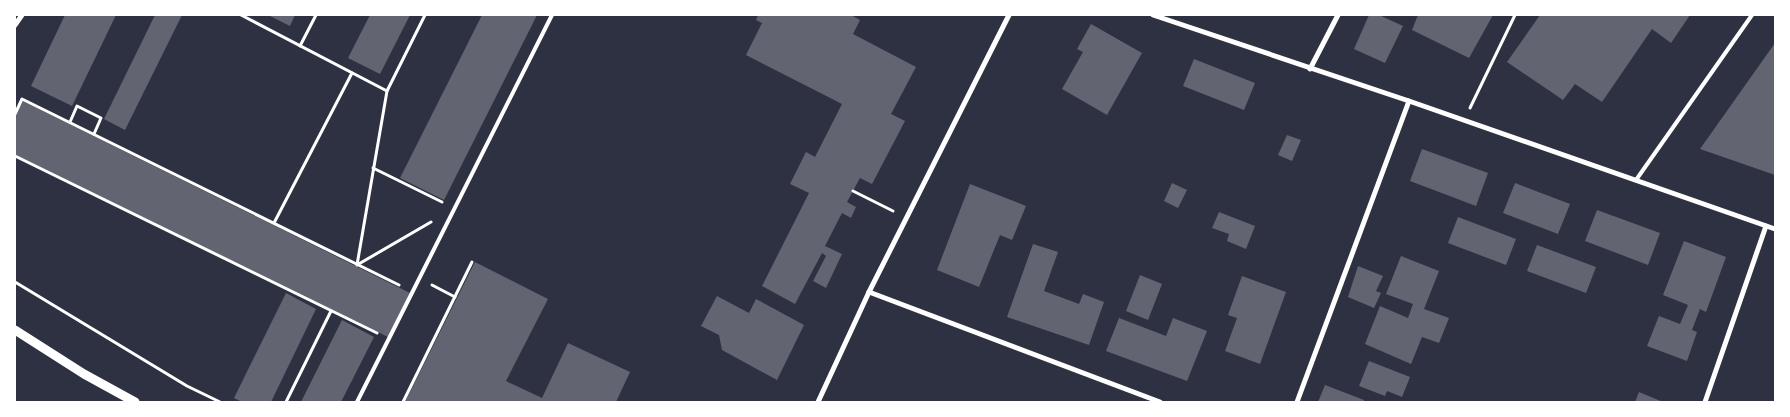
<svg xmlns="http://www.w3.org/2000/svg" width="1790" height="417" font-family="'Roboto Condensed',sans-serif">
	<rect width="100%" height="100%" fill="#2d3142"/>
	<g fill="#626471">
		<polygon points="65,15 116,15 72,106 31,86"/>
		<polygon points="155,15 182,15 125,130 104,119"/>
		<polygon points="268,15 295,15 290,26"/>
		<polygon points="370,15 410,15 380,74 348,58"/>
		<polygon points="482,15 537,15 444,200 400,178"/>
		<polygon points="758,15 851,15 860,20 853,34 916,67 891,114 905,121 872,184 860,178 847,202 856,207 851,218 842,213 825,246 842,254 826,288 813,281 826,256 822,253 795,304 762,286 809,193 790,184 806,152 815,157 842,104 746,55 762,23 756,20"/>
		<polygon points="1369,15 1379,15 1403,26 1385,63 1354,49"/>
		<polygon points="1418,15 1493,15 1469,58 1412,30"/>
		<polygon points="1540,15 1690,15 1671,43 1652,29 1602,102 1575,84 1563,100 1507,62"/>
		<polygon points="1091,24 1142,53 1107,115 1062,89 1083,52 1077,49"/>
		<polygon points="1775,43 1775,175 1700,149"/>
		<polygon points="1194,59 1255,83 1244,110 1183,86"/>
		<polygon points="23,101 410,293 388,337 15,155 15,116"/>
		<polygon points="1287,135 1301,140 1292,161 1278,155"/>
		<polygon points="1422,149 1488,173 1476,206 1410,181"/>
		<polygon points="1172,183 1187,190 1178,208 1164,201"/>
		<polygon points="1515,183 1570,204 1558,234 1503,213"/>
		<polygon points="970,184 1026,206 1012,240 1000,235 979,287 937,270"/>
		<polygon points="1597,210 1660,233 1648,265 1585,241"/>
		<polygon points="1219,212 1255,226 1246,249 1227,241 1229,234 1212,228"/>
		<polygon points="1458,217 1516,239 1506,265 1448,243"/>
		<polygon points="1684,241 1726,257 1706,312 1700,309 1692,330 1697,332 1687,361 1647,346 1659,316 1680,324 1688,305 1663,295"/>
		<polygon points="1033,244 1058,252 1044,291 1079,304 1083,294 1104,302 1089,345 1007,317"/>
		<polygon points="1537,245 1596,267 1586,293 1527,271"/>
		<polygon points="1401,256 1439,271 1424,309 1449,318 1439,343 1422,337 1411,364 1365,344 1380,306 1408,318 1413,304 1386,294"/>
		<polygon points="475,262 548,299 506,381 542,398 568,343 630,372 616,402 405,402"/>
		<polygon points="1358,266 1383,276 1376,291 1381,293 1374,308 1348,297"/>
		<polygon points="1140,275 1162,284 1148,320 1126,311"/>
		<polygon points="1242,276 1286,292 1260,364 1225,351 1237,318 1228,315"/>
		<polygon points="286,293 316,309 271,402 242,402 234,398"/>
		<polygon points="717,296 749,313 756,299 804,325 777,380 722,350 719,335 701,326"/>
		<polygon points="1119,318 1166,336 1173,318 1207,331 1187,381 1106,351"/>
		<polygon points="342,320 374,337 341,402 301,402"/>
		<polygon points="1369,361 1410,377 1402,397 1387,391 1385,396 1359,386"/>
		<polygon points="1325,385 1364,400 1363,402 1318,402"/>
		<polygon points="1639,392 1663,402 1635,402"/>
	</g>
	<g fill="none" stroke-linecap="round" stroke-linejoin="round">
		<g stroke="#fff" stroke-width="3">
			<polyline points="241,15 387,91"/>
			<polyline points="425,15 387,91 357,265 431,222"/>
			<polyline points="300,46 316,15"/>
			<polyline points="1470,108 1515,15"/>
			<polyline points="15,114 22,99 399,285"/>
			<polyline points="70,122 77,106 101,118 94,134"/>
			<polyline points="15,156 377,333"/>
			<polyline points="373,168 442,202"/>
			<polyline points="853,191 893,211"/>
			<polyline points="274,223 352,73"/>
			<polyline points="15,282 187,386 220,402"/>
			<polyline points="432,285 455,297"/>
			<polyline points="286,402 331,311"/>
			<polyline points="403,402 472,262"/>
		</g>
		<g stroke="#fff" stroke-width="4">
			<polyline points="1636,180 1752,15"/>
			<polyline points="357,402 552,15"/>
		</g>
		<g stroke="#fff" stroke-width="5">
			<polyline points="1153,15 1409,101 1775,229"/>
			<polyline points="15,25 22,15"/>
			<polyline points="1310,69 1338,15"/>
			<polyline points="869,292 1160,402"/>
			<polyline points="818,402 869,292 1009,15"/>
			<polyline points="1297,402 1409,101"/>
			<polyline points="1705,402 1766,226"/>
		</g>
		<polyline stroke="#fff" stroke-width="9" points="15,330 84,374 135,402"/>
	</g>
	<rect width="1790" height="417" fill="none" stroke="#ffffff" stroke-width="32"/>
</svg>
